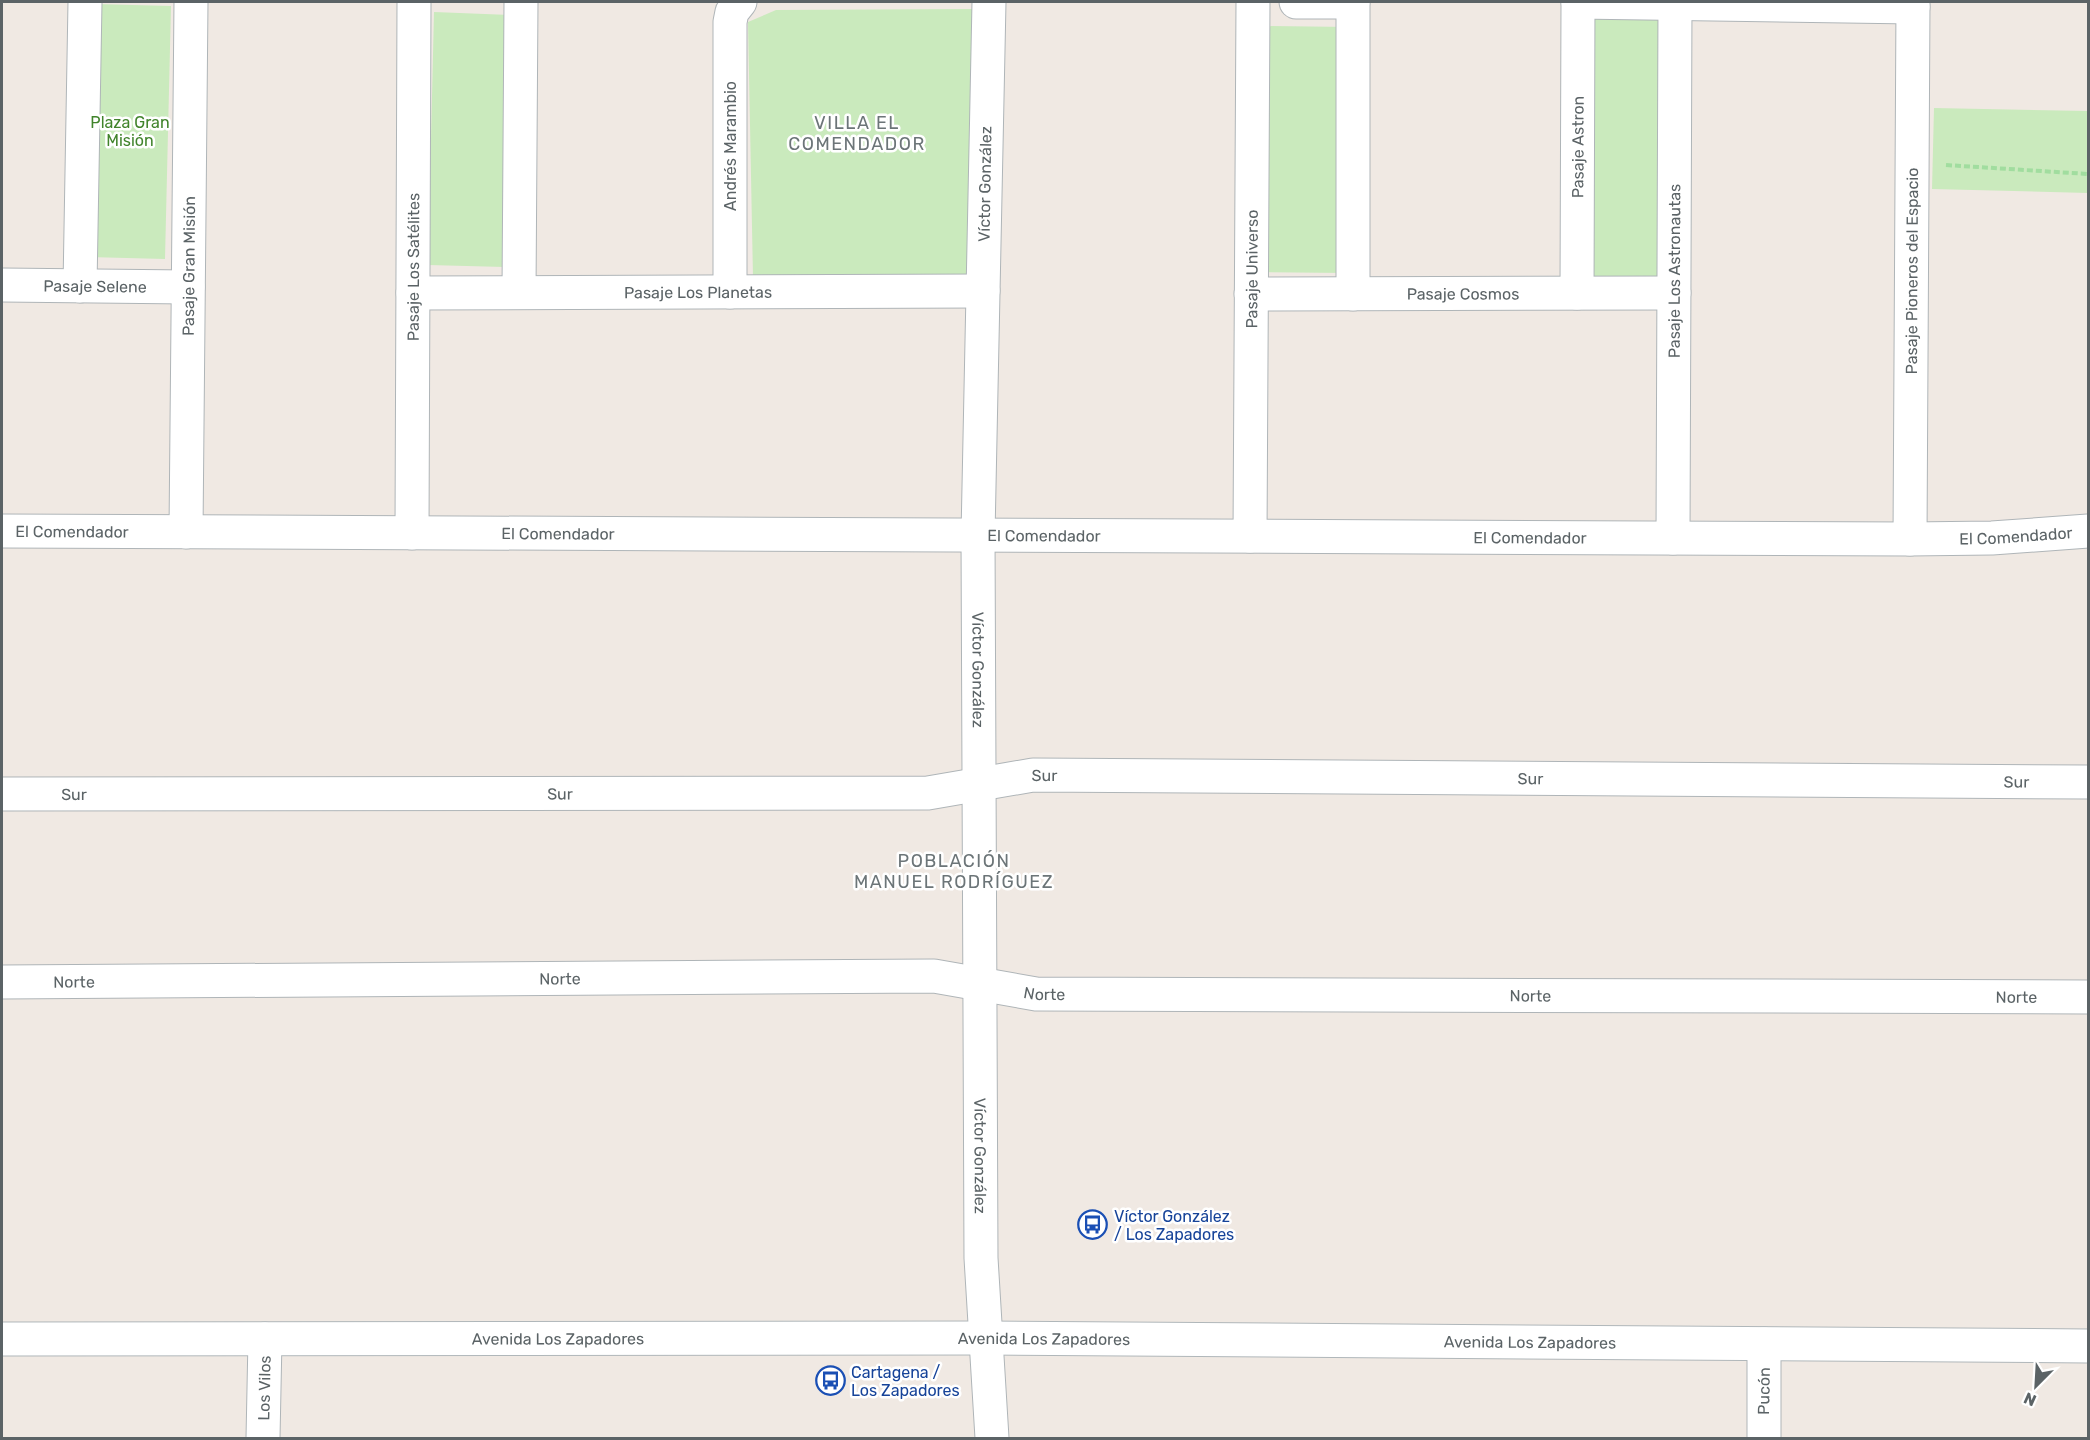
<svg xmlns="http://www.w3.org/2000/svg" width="2090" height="1440" font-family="Rubik,sans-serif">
	<rect width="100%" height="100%" fill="#f0e9e3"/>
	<g fill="#caeabd">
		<polygon points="94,4 171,6 165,259 88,257"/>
		<polygon points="973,9 973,281 753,278 748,22 776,10"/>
		<polygon points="1590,10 1666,12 1660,279 1585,277"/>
		<polygon points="434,12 511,15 505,267 428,265"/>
		<polygon points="1260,26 1351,27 1347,273 1256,272"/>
		<polygon points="1934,108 2088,111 2088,193 1932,189"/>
	</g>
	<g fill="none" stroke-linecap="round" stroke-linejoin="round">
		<defs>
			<g id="minor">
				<path id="s1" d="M 989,2 L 978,535 L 981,1258 L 992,1438"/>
				<polyline points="1296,2 1353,2"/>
				<polyline points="1353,2 1353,294"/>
				<polyline points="1578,2 1913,7"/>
				<path id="s2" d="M 2,285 L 188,287"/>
				<polyline points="80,286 85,2"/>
				<polyline points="519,292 521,2"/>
				<polyline points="730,292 730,22 732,12 740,2"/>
				<path id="s3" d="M 413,293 L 983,291"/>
				<path id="s4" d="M 1577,293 L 1578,2"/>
				<path id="s5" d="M 1251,294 L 1674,293"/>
				<path id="s6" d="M 2,531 L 1910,539 L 1992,538 L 2088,531"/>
				<path id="s7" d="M 186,532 L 191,2"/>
				<path id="s8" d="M 412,533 L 414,2"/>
				<path id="s9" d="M 1250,536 L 1253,2"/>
				<path id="s10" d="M 1673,538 L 1675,3"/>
				<path id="s11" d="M 1910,539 L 1913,2"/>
				<path id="s12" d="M 2,794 L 928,793 L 1033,775 L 2088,782"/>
				<path id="s13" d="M 2,982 L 934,976 L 1036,994 L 2088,997"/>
				<path id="s14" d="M 263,1438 L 265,1339"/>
				<polyline points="1764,1438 1764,1344"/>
			</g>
			<g id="secondary">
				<path id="s15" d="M 2,1339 L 986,1338 L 2088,1346"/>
			</g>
		</defs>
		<use href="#minor" stroke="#afb5b8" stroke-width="35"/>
		<use href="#secondary" stroke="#b0b7ba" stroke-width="35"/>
		<polyline stroke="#a1dd9f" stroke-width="4" stroke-dasharray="6 3" stroke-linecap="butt" points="1946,165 2088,174"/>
		<use href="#minor" stroke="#fff" stroke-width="33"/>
		<use href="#secondary" stroke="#fff" stroke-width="33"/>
	</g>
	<defs>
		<symbol id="bus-ring" viewBox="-11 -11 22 22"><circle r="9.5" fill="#fff" stroke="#1a4fb4" stroke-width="1.5"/><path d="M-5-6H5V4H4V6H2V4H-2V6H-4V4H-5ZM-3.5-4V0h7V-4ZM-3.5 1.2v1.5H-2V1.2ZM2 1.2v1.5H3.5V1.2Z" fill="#1a4fb4"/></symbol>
	</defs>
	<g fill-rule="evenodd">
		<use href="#bus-ring" x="1076" y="1208" width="33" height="33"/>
		<use href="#bus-ring" x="814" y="1364" width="33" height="33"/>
	</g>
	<g text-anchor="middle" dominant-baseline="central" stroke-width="5" stroke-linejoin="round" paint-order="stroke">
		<g font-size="16" fill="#41842c" stroke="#fff">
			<text x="130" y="122">Plaza Gran<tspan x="130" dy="18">Misión</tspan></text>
		</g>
		<g font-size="16" fill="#5b6366" stroke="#fff">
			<text transform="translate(730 146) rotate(-90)">Andrés Marambio</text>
			<text stroke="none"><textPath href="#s4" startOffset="146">Pasaje Astron</textPath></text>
			<text transform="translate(985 184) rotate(-89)">Víctor González</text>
			<text stroke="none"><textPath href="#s7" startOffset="266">Pasaje Gran Misión</textPath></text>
			<text stroke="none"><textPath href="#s8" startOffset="266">Pasaje Los Satélites</textPath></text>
			<text stroke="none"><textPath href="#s9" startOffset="267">Pasaje Universo</textPath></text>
			<text stroke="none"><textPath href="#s11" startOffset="268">Pasaje Pioneros del Espacio</textPath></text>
			<text stroke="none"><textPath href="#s10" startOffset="267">Pasaje Los Astronautas</textPath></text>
			<text stroke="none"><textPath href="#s2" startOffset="93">Pasaje Selene</textPath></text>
			<text stroke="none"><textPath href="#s3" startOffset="285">Pasaje Los Planetas</textPath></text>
			<text stroke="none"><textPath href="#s5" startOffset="212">Pasaje Cosmos</textPath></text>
			<text stroke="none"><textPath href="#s6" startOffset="70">El Comendador</textPath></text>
			<text stroke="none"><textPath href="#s6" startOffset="556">El Comendador</textPath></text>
			<text stroke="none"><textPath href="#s6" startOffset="1042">El Comendador</textPath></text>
			<text stroke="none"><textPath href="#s6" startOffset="2014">El Comendador</textPath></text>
			<text stroke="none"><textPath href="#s6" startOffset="1528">El Comendador</textPath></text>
			<text stroke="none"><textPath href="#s1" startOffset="668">Víctor González</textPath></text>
			<text stroke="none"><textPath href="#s12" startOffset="1044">Sur</textPath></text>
			<text stroke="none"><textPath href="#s12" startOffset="1530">Sur</textPath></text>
			<text stroke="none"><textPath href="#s12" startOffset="2016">Sur</textPath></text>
			<text stroke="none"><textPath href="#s12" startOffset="558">Sur</textPath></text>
			<text stroke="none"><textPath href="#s12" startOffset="72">Sur</textPath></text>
			<text stroke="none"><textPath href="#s13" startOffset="558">Norte</textPath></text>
			<text stroke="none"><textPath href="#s13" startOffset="72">Norte</textPath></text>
			<text stroke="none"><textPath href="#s13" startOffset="1044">Norte</textPath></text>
			<text stroke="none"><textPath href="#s13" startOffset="1530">Norte</textPath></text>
			<text stroke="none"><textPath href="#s13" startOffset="2016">Norte</textPath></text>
			<text stroke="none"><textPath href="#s1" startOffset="1154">Víctor González</textPath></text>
			<text stroke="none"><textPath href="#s15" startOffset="556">Avenida Los Zapadores</textPath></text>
			<text stroke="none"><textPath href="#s15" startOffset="1042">Avenida Los Zapadores</textPath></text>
			<text stroke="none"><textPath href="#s15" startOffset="1528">Avenida Los Zapadores</textPath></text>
			<text stroke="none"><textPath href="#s14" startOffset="50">Los Vilos</textPath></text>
			<text transform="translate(1764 1391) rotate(-89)">Pucón</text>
		</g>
		<g font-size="16" fill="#164399" stroke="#fff" text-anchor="start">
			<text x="1114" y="1216">Víctor González<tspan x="1114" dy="18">/ Los Zapadores</tspan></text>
			<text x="851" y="1372">Cartagena /<tspan x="851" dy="18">Los Zapadores</tspan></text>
		</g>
		<g font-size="18" letter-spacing="1.5" fill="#6c7578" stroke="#fff">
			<text x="857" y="123">VILLA EL<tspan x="857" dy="21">COMENDADOR</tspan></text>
			<text x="954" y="861">POBLACIÓN<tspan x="954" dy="21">MANUEL RODRÍGUEZ</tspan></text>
		</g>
	</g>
	<rect width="2090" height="1440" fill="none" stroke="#5b6366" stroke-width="6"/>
	<g transform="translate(2036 1386) rotate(204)" stroke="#ffffff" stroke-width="4.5" paint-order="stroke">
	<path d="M0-4.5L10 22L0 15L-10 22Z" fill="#5b6366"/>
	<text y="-9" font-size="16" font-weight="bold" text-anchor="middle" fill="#5b6366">N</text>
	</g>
</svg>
